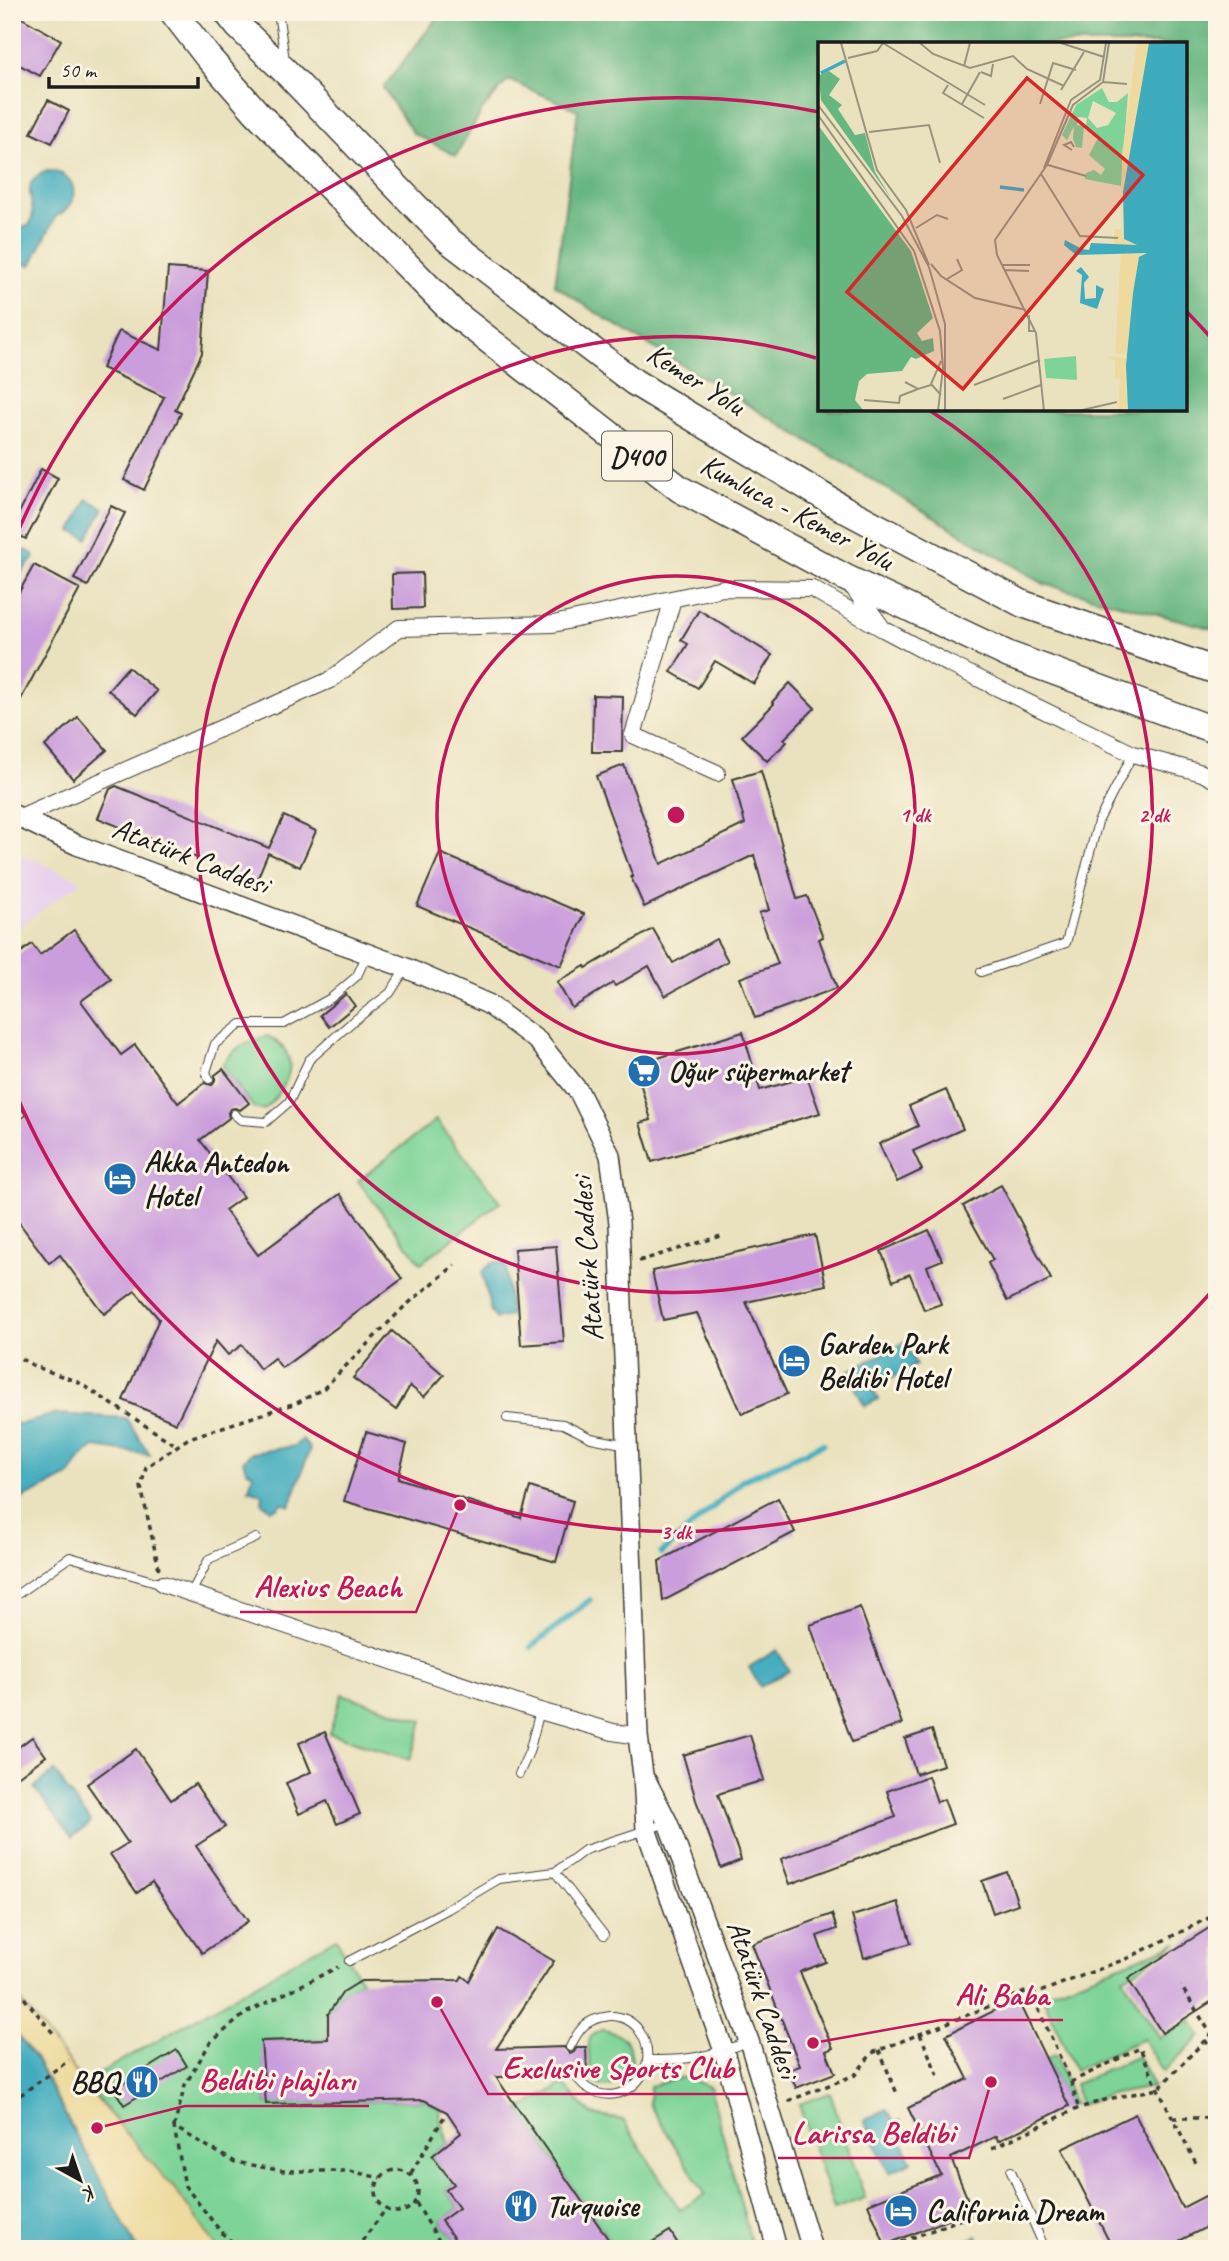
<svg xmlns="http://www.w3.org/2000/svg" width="1229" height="2261" font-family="Caveat,sans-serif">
	<rect width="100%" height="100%" fill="#fcf5e5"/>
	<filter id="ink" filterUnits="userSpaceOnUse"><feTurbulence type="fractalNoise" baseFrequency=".0143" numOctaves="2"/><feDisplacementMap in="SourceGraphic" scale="14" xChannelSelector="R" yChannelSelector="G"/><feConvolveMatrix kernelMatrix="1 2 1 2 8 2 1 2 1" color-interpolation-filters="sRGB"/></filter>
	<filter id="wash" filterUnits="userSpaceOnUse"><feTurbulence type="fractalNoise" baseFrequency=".00686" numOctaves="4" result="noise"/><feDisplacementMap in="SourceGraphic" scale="28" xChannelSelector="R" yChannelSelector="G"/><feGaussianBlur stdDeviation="1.57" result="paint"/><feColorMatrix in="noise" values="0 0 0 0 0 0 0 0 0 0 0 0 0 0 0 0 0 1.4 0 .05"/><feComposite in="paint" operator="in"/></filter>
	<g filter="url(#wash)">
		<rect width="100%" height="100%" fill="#eae2be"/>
		<polygon fill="#e8d2ee" points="12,850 82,881 12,932"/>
		<g fill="#7ed498" stroke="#4d785a" stroke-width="2">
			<path d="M 268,1036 C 305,1056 288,1087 264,1110 L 254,1108 L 222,1065 C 235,1046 246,1042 268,1036 Z"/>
			<polygon points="436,1120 500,1202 421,1263 358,1181"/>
			<polygon points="342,1694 423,1721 410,1760 329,1733"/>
			<polygon points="336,1938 361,1981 343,1992 328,2014 328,2039 262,2041 266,2104 424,2100 441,2109 440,2118 448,2143 432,2156 444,2171 465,2175 446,2190 459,2208 441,2222 462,2249 218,2249 179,2194 142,2153 84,2082"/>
			<polygon points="1178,1943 1123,1978 1160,2038 1191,2020 1201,2036 1163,2072 1143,2039 1075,2070 1042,1995"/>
			<path d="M 601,2030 C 627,2033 633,2046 632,2070 C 611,2092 591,2096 589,2059 C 589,2052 587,2043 591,2037 C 594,2034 598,2032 601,2030 Z"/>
			<polygon points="1055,2055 1074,2104 1069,2106 1046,2059"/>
			<polygon points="1138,2056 1153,2087 1109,2095 1080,2105 1075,2084"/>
			<polygon points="684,2077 710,2087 753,2249 681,2249 670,2231 641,2249 615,2249 519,2110 563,2084 592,2115 623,2120 680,2210 705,2194 649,2104 650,2086"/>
			<polygon points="830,2093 865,2198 834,2209 799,2104"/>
		</g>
		<path fill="#66b680" stroke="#41694e" stroke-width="2" fill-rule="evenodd" d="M 438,12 L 1217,12 L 1217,630 L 1044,584 L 598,314 L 555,285 L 578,110 L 508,80 L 483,109 L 456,156 L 413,133 L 383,88 L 437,18 ZM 820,44 L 1185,44 L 1185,410 L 820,410 Z"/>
		<polygon fill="#eeda9e" stroke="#857b5d" stroke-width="2" points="12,1990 101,2104 179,2194 218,2249 137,2249 35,2058 12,2029"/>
		<g fill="#3facbe" stroke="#2e646d" stroke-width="2">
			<path d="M 47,171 C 78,171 83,204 56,216 L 31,265 L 21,263 L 12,256 L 12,235 L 21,227 L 29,226 C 42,203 13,185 47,171 Z"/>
			<polygon points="87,499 104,508 88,539 72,531"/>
			<polygon points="26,550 33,554 34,558 12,583 12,556"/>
			<polygon points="493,1262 506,1262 510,1316 496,1319 491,1312 482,1272"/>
			<polygon points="905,1342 916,1365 872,1388 878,1399 865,1406 847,1372"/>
			<polygon points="55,1414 126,1418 150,1455 95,1447 81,1457 69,1476 15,1502 12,1499 12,1423 21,1424"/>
			<polygon points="302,1439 310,1449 290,1506 282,1503 278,1508 271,1510 262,1502 263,1494 249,1489 253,1474 246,1470 243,1461 251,1453 295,1446"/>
			<polygon points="777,1650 789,1671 760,1687 749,1667"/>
			<polygon points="54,1771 91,1823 72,1837 34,1788"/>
			<polygon points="12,2029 35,2058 137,2249 12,2249"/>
			<polygon points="887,2109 894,2123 900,2120 904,2127 897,2131 912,2162 889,2173 864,2120"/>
			<polygon points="977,2236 982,2249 946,2249"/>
		</g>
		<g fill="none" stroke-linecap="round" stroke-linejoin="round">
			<g stroke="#3facbe" stroke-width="6">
				<polyline points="661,1554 743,1480 823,1444"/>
				<polyline points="531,1647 590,1600"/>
			</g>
		</g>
		<g id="blocks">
			<g fill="#ca9ddc">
				<polygon points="18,16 61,40 40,76 12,61 12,27"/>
				<polygon points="48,100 69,111 52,143 31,133"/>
				<polygon points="168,268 208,271 202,353 175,410 181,413 144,490 124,480 164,397 102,368 119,331 161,350"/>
				<polygon points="41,469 58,478 26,539 12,532 12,527"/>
				<polygon points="111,506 125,513 88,586 74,579"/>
				<polygon points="34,565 80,589 12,716 12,605"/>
				<polygon points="422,573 423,608 393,609 392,574"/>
				<polygon points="699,610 772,655 754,684 715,661 698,688 671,672 688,644 681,640"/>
				<polygon points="128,667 157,691 137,714 108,690"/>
				<polygon points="790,683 815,708 784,739 787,742 767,761 742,736 774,704 772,702"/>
				<polygon points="593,695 623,696 622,752 592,752"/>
				<polygon points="78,717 107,750 73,779 45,746"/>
				<polygon points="624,765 661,864 745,824 733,779 761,771 797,899 807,896 823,937 819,939 837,988 755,1018 740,978 778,964 759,913 769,910 754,855 644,907 631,877 633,877 596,776"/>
				<polygon points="116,786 269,848 284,816 316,831 300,867 268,853 256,882 98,818 110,789"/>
				<polygon points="440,853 584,914 561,966 417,906"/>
				<polygon points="653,929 673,963 716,939 728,961 665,996 649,966 615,986 613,983 572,1008 557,982 585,966 586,968"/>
				<polygon points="74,930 111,979 81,1001 121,1055 135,1045 178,1103 204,1083 212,1085 215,1080 215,1075 223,1069 249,1103 240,1110 235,1108 230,1109 228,1113 229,1118 200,1140 243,1197 225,1210 258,1255 340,1194 402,1279 282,1368 274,1358 260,1369 242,1345 228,1355 216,1341 176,1423 123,1400 159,1319 135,1291 104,1314 60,1255 49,1263 12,1213 12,1125 26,1115 12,1095 12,959 32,944 40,955"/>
				<polygon points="346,994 355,1006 329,1027 320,1015"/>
				<polygon points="743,1032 760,1090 807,1077 820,1113 652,1162 640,1123 651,1120 635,1065"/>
				<polygon points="946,1090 963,1129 913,1151 922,1170 897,1182 879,1144 918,1126 909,1106"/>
				<polygon points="1001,1185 1051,1279 1007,1301 988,1263 993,1260 963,1206"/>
				<polygon points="929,1230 942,1260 927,1266 941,1304 924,1310 910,1274 893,1281 881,1251"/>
				<polygon points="815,1235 826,1285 746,1302 787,1394 742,1414 697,1313 663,1320 652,1271"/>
				<polygon points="556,1246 564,1342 521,1345 514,1249"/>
				<polygon points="392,1331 444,1375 424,1397 410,1386 396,1410 353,1378"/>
				<polygon points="366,1432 407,1444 398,1478 521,1518 530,1487 573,1501 556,1562 344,1501"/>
				<polygon points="778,1498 795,1532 663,1601 659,1561"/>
				<polygon points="860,1607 902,1724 852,1742 810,1625"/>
				<polygon points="932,1730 943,1765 916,1774 905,1739"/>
				<polygon points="325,1732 360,1814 337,1824 327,1801 299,1814 286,1783 311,1772 299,1743"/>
				<polygon points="750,1735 764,1780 718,1794 741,1860 721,1868 696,1800 683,1755"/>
				<polygon points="32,1737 46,1756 12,1781 12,1752"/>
				<polygon points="136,1749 171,1800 195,1784 225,1827 196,1846 248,1921 202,1953 152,1882 137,1893 110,1854 128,1843 87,1784"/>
				<polygon points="928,1776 937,1802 944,1799 953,1824 790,1884 781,1859 896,1817 887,1791"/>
				<polygon points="1007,1872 1018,1904 993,1913 982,1881"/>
				<polygon points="898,1902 911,1943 864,1958 852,1916"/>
				<polygon points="832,1914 837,1929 817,1936 826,1962 800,1972 833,2048 826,2051 835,2073 796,2088 789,2070 800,2066 752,1944"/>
				<polygon points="1217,1923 1217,1998 1162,2033 1128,1979"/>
				<polygon points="498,1929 554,1961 496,2049 564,2047 570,2054 574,2052 577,2047 586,2047 587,2075 575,2068 571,2070 569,2076 496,2077 615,2249 462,2249 441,2221 459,2208 446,2190 454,2184 432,2156 461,2133 447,2112 424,2100 266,2104 261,2041 328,2039 328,2014 343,1992 361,1981 460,1980 462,1976 469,1981"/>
				<polygon points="1017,1999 1069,2106 998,2141 996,2136 951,2158 972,2210 885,2245 868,2204 941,2175 908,2108 968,2079 946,2035"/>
				<polygon points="177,2050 187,2066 124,2105 114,2089"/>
				<polygon points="1135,2114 1182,2208 1217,2190 1217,2222 1163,2249 1113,2249 1062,2149"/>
				<polygon points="670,2231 681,2249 641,2249"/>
			</g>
		</g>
	</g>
	<g filter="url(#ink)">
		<use href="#blocks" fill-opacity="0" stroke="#3b3a34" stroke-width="2"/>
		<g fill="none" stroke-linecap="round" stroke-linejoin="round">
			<defs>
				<g id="service">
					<polyline points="278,12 285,60"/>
					<polyline points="981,972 1066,943 1098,822 1133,754"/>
					<polyline points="209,1079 206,1072 215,1044 241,1024 284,1024 331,998 357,976 367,954"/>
					<polyline points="234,1114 241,1120 266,1122 289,1102 309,1060 351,1023 390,993 406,968"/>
					<polyline points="507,1418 563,1424 591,1438 627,1445"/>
					<polyline points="191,1593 209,1559 256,1538"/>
					<polyline points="12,1598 70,1557 163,1584"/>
					<polyline points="519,1774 529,1752 540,1711"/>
					<polyline points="555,1872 604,1935"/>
					<polyline points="349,1961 448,1909 499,1879 555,1872 585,1850 667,1823"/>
					<path d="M 570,2047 C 580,2027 586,2019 610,2016 C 620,2015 632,2021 638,2029 C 667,2068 623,2113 586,2087 C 582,2084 578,2079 575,2075"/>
					<path d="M 649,2060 C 687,2061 713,2056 749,2041"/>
					<polyline points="1011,2171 1045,2249"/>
				</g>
				<g id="minor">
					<polyline points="850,583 883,629 949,664 1133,754 1202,773 1217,781"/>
					<polyline points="673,599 633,735 717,773"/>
					<polyline points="20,817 330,680 399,628 553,624 723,588 812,589 883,629"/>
					<polyline points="163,1584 540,1711 613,1732 638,1736"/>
				</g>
				<g id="tertiary">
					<polyline points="12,814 77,845 406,968 488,1004 538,1041 579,1092 610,1155 619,1223 638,1736 643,1775 646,1829 724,2051 777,2249"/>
					<polyline points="647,1782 668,1823 749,2041 812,2249"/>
				</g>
				<g id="trunk">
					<polyline points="173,12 207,56 256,112 454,313 680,489 846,578 1009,655 1217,731"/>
					<polyline points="227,12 238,26 287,73 447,239 634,382 844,509 1023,604 1217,671"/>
				</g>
			</defs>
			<use href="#service" stroke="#3b3a34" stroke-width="10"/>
			<use href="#minor" stroke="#3b3a34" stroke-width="18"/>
			<use href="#tertiary" stroke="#3b3a34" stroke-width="22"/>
			<use href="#trunk" stroke="#3b3a34" stroke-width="29"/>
			<g stroke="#3b3a34" stroke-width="3.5" stroke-dasharray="5 5" stroke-linecap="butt">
				<polyline points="639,1261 721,1236"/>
				<polyline points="12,1354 34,1366 78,1382 177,1446"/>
				<polyline points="159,1569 141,1487 146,1467 189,1438 299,1402 324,1388 404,1307 455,1265"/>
				<polyline points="1032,1995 1128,1958 1217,1914"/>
				<polyline points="18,1996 20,1993 53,2033"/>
				<polyline points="920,2034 939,2078"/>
				<polyline points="1205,2040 1217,2059"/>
				<polyline points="879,2050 898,2096"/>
				<polyline points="1071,2082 1078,2107"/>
				<polyline points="12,2101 69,2060"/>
				<polyline points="788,2101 855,2075 872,2053 1030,1990 1071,2082 1140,2048 1158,2089 1198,2167"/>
				<polyline points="1173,2118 1210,2118"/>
				<polyline points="174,2127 185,2085 210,2043 246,2013 338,1967"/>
				<polyline points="992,2148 1079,2108 1108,2099 1158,2089 1211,2034 1181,1986"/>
				<circle cx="397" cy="2191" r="21"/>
				<polyline points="411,2173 447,2112"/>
				<polyline points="416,2203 444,2249"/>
				<polyline points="240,2249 221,2232 185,2186 174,2127 235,2162 283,2171 350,2171 380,2178"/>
				<polyline points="356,2249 386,2209"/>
				<polyline points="883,2249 995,2206"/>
			</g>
			<use href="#service" stroke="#fff" stroke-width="8"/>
			<use href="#minor" stroke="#fff" stroke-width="16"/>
			<use href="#tertiary" stroke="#fff" stroke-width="19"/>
			<use href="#trunk" stroke="#fff" stroke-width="26"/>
		</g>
	</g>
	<g fill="none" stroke="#c2185b" stroke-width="3.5">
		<circle cx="676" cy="815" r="239"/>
		<path d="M929 410A478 478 0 1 1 816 358"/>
		<path d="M1213 1290A717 717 0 0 1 14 1089M14 541A717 717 0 0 1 819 112M1187 312A717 717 0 0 1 1213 340"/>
	</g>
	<defs>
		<symbol id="supermarket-disc" viewBox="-11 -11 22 22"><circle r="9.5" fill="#1f6fb2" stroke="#fcf5e5"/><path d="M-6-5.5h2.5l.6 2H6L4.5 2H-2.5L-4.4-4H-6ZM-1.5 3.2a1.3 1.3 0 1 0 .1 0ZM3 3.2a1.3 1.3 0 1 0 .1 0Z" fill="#fff"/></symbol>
		<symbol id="hotel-disc" viewBox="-11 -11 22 22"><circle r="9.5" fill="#1f6fb2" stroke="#fcf5e5"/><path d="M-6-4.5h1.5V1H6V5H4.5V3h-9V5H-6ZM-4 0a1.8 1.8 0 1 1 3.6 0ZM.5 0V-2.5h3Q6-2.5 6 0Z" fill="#fff"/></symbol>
		<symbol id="restaurant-disc" viewBox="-11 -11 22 22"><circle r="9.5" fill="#1f6fb2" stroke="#fcf5e5"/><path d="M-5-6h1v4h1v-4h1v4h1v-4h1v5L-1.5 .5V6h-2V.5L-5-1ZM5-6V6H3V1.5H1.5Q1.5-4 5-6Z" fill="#fff"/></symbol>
	</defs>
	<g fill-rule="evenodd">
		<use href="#supermarket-disc" x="625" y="1052" width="38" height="38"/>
		<use href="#hotel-disc" x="101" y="1160" width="38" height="38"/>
		<use href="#hotel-disc" x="775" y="1342" width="38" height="38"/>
		<use href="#restaurant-disc" x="123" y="2063" width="38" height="38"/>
		<use href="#restaurant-disc" x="502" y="2187" width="38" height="38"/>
		<use href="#hotel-disc" x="882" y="2192" width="38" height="38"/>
	</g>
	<g text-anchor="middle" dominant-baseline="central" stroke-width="6" stroke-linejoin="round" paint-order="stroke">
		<rect fill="#fcf5e5" stroke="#5f5d58" stroke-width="2" x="602" y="431.5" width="70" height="49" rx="5"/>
		<g font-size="28" font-weight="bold" fill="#1c1c1c">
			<text x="637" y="456">D400</text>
		</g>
		<g font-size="30" fill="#1c1c1c" stroke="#fcf5e5">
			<text transform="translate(696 379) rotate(32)">Kemer Yolu</text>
			<text transform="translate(797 512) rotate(28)">Kumluca - Kemer Yolu</text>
			<text transform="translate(191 856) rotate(21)">Atatürk Caddesi</text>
			<text transform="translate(587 1259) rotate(-94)">Atatürk Caddesi</text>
			<text transform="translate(763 1999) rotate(71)">Atatürk Caddesi</text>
		</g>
		<g font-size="30" font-weight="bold" fill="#1c1c1c" stroke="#fcf5e5" text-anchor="start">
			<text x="668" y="1071">Oğur süpermarket</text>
			<text x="144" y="1162">Akka Antedon<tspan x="144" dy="34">Hotel</tspan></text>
			<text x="818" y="1344">Garden Park<tspan x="818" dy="34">Beldibi Hotel</tspan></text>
			<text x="118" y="2082" text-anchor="end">BBQ</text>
			<text x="546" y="2206">Turquoise</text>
			<text x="926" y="2211">California Dream</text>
		</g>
	</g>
	<g transform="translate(818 42)">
		<rect width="369" height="369" fill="#eae2be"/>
		<path d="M 284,46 L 291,60 L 299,60 L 310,51 L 303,144 L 267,137 L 268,131 L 276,128 L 283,133 L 287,127 L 271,113 L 280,96 L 268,84 L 269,76 L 260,75 L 259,83 L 266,84 L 264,106 L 258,105 L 255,97 L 256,84 L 249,98 L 244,93 L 258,63 ZM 275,59 L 298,71 L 290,83 L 279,86 L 270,76 ZM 258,314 L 259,338 L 228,336 L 226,317 Z" fill="#7ed498" fill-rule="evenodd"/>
		<path d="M 0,27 L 2,33 L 11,29 L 22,37 L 11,53 L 24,63 L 20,67 L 37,93 L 47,91 L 57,130 L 73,156 L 3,58 ZM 0,83 L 93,209 L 115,276 L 99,291 L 104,299 L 115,296 L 116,309 L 98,317 L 93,315 L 84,329 L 49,332 L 41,339 L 37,358 L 46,369 L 0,369 Z" fill="#66b680"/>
		<path d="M 319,1 L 331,1 L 305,150 L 304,189 L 306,197 L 319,203 L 295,202 L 297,187 L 303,187 L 304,112 ZM 303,209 L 329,213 L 315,251 L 309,314 L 297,311 ZM 290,315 L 308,316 L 309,369 L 300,369 L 302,338 L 297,336 L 297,319 Z" fill="#eeda9e"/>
		<path d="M 331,1 L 369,1 L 369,369 L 310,369 L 308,323 L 315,251 L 321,215 L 329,211 L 258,213 L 246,203 L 247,198 L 264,207 L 271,208 L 273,201 L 319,203 L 306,197 L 305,150 ZM 263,225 L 271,235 L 266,241 L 267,257 L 278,256 L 278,243 L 286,247 L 279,267 L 262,261 L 264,233 L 258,229 Z" fill="#3facbe"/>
		<path fill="none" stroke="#3facbe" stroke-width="3.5" d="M 3,31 L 27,19M 182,145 L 206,148"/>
		<path fill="none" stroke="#98937d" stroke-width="2" d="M 23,1 L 59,128 L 88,168 L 111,223M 65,1 L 167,63M 102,1 L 115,12 L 152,26 L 195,14 L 209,27 L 246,44M 243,1 L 286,15M 30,16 L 59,9 L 65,1M 146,24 L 152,1M 163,30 L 173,34 L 175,22M 285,40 L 309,42M 130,43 L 125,51 L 166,76M 243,48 L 266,10M 144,62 L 162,30M 222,62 L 235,21 L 258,28M 0,63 L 84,174 L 111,225 L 127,282 L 127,369M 0,73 L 96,209 L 122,289 L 125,326 L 120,369M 51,90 L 111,83 L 122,121M 254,108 L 246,103 L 253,100 L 256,105M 230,123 L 268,134M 226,126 L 253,58 L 282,38 L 288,1M 223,132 L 262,194 L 300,196M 98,186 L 119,173 L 130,177M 113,222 L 123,234 L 157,256 L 208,268M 185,223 L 212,223M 186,228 L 211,229M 129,237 L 144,228 L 139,217M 211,273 L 211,289 L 217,289M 87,340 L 100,347 L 113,343M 156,343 L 222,318M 123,353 L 113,342 L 123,319M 185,357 L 223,343M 46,358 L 81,361 L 82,354 L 100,347M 226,369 L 218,291 L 179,213 L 177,198 L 229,123 L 255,63 L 285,40 L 291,1M 260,369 L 299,360"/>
		<path fill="#d62828" fill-opacity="0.15" stroke="#d62828" stroke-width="3.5" d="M 209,36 L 325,133 L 145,347 L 29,250 Z"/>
		<rect width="369" height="369" fill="none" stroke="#1c1c1c" stroke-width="3.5"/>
	</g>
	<circle cx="676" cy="815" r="10" fill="#c2185b" stroke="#fcf5e5" stroke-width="3.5"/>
	<g font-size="21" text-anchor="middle" font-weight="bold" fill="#c2185b" stroke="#fcf5e5" stroke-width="6" stroke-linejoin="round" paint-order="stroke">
		<text x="915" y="822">1 dk</text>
		<text x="1154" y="822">2 dk</text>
		<text x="676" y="1539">3 dk</text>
	</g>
	<path fill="none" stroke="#c2185b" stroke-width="2.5" d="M460 1505L416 1612H240M813 2043L941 2020H1063M437 2002L488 2094H748M97 2128L185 2106H369M991 2082L969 2158H778"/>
	<g fill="#c2185b" stroke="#fcf5e5" stroke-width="2.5">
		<circle cx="460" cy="1505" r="7"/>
		<circle cx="813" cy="2043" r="7"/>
		<circle cx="437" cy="2002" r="7"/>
		<circle cx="97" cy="2128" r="7"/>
		<circle cx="991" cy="2082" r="7"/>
	</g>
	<g font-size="32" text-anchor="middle" font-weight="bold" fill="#c2185b" stroke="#fcf5e5" stroke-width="6" stroke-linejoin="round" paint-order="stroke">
		<text x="328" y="1597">Alexius Beach</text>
		<text x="1002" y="2005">Ali Baba</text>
		<text x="618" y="2078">Exclusive Sports Club</text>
		<text x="277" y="2090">Beldibi plajları</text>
		<text x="873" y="2143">Larissa Beldibi</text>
	</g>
	<rect width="1229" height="2261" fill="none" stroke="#fcf5e5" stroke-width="42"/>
	<g transform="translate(80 2180) rotate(140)" stroke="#fcf5e5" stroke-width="5" paint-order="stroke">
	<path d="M0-5L12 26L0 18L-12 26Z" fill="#1c1c1c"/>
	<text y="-10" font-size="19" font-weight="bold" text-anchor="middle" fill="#1c1c1c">K</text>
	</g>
	<path d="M49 77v10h149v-10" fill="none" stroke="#1c1c1c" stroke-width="3.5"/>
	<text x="60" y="77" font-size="21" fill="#1c1c1c" stroke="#fcf5e5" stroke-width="5" paint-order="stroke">50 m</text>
</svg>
